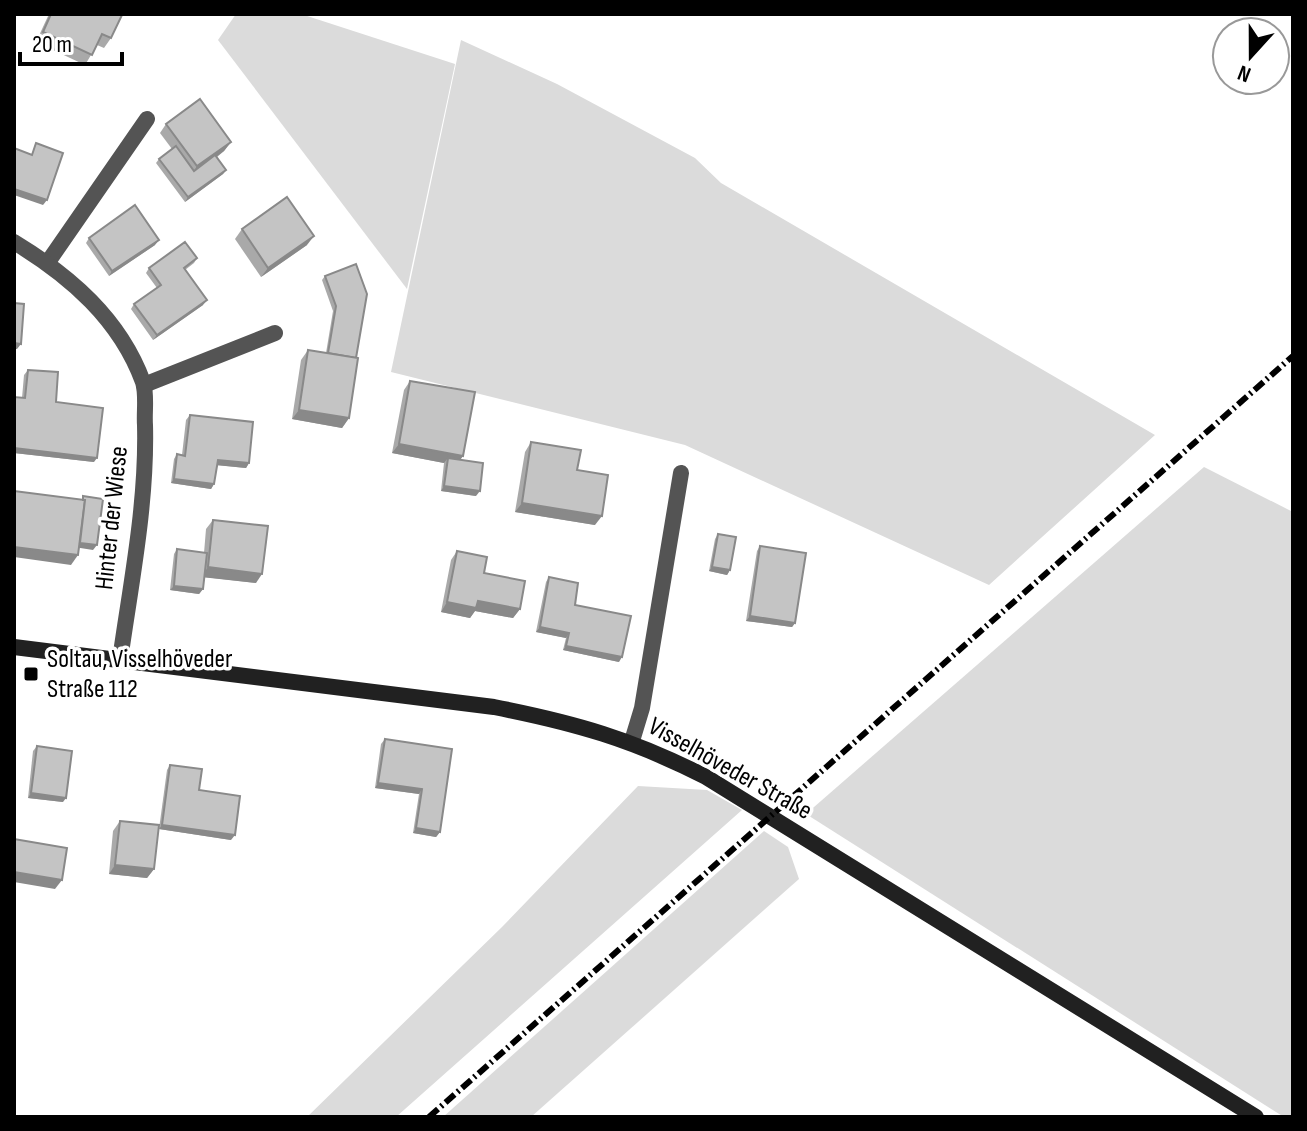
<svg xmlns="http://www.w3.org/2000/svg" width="1307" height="1131" font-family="'Sofia Sans Condensed',sans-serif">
	<rect width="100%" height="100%" fill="#fff"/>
	<g fill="#dbdbdb">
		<polygon points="236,14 301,14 455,64 407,289 218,40"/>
		<polygon points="461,40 557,84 695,158 721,183 1155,435 989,585 685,445 391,372"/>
		<polygon points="1204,467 1293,512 1293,1117 1284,1117 806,814"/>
		<polygon points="638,786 707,790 742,810 396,1117 307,1117 502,927"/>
		<polygon points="764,831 788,847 799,879 531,1117 443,1117"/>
	</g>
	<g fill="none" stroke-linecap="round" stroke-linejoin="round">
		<g stroke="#545454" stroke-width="16">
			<polyline points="48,262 147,119"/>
			<polyline points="144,385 275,333"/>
			<polyline points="632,741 642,708 681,473"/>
		</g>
		<path stroke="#545454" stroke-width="16" d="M 14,242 C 70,276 120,319 143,382 C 147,395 144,412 145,425 C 147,504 131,582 120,660"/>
		<path stroke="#212121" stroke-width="16" d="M 14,647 L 494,707 C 575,723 632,739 706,777 L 1256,1117"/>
		<polyline stroke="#000" stroke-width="6" stroke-dasharray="12 4 2 4" stroke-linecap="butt" points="429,1117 1293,356"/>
	</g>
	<g fill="#a9a9a9">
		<polygon points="49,14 120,14 111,38 104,48 97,45 85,65 36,42"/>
		<polygon points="166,124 231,142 224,151 217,157 226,170 223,174 185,202 156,163 159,159 172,149 160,133"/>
		<polygon points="242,229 307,245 261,277 235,239"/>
		<polygon points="89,238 155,245 109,276 86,243"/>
		<polygon points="197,258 194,263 185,270 203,305 153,340 131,309 134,304 157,288 146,273 149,268"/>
		<polygon points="325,276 356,358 349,418 342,428 292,419 301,360 308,350 326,353 333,311 322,280"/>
		<polygon points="28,370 56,402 94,462 14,453 14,397 22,398 24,375"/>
		<polygon points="410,381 463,456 460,460 476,496 441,491 444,463 392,453 404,390"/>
		<polygon points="190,415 249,463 246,468 217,465 214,484 211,489 171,483 174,459 177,454 182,455 186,420"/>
		<polygon points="531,442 577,470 595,525 515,512 525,452"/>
		<polygon points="213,520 256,583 204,577 203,589 199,594 170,590 174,554 177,549 204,553 206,529"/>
		<polygon points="718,534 730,570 727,575 709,571 715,539"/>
		<polygon points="760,546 795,623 792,627 746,621 757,551"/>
		<polygon points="457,551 484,573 520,609 513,618 475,611 470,618 441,612 451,560"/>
		<polygon points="549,577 575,605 619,662 563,650 566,638 536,632 546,582"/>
		<polygon points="385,739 452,749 440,832 436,837 413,833 419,794 375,788 381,744"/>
		<polygon points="37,746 63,802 28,798 33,751"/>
		<polygon points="170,765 199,790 231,840 159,829 167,770"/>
		<polygon points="120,821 154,869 147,878 109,874 113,831"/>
	</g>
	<g fill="#898989">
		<polygon points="231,142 224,151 191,176 197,166"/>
		<polygon points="226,170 223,174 185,202 188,197"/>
		<polygon points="14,189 47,200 43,205 14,195"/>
		<polygon points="314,236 307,245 261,277 268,268"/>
		<polygon points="159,240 155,245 109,276 112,271"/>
		<polygon points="207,300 203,305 153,340 157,335"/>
		<polygon points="14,343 21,344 17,349 14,349"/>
		<polygon points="299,410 349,418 342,428 292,419"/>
		<polygon points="399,444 463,456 456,465 448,458 444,463 392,453"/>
		<polygon points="14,448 97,458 94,462 14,453"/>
		<polygon points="218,460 249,463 246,468 215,465"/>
		<polygon points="174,479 214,484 211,489 171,483"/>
		<polygon points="444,486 480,491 476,496 441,491"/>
		<polygon points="522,503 602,516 595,525 515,512"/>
		<polygon points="77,542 97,545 93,550 74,547"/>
		<polygon points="14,547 78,555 71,565 14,557"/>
		<polygon points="208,567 262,574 256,583 201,577"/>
		<polygon points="712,567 730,570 727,575 709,571"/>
		<polygon points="174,586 203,589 199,594 170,590"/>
		<polygon points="478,601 520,609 513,618 475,611 470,618 441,612 447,602"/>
		<polygon points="750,616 795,623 792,627 746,621"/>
		<polygon points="540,627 569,633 566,638 536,632"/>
		<polygon points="566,646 622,657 619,662 563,650"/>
		<polygon points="378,783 422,789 419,794 375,788"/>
		<polygon points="31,793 66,798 63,802 28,798"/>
		<polygon points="162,825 235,835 231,840 159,829"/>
		<polygon points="416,828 440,832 436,837 413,833"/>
		<polygon points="115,865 154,869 147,878 109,874"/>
		<polygon points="14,872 62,880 55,889 14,882"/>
	</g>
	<g fill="#c4c4c4" stroke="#898989" stroke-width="2">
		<polygon points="51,14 120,14 122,15 111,38 102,34 92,55 43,32"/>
		<polygon points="200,99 231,142 197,166 166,124"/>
		<polygon points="36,143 63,153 47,200 14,189 14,148 32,155"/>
		<polygon points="176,146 194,171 215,155 226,170 188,197 159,159"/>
		<polygon points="287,197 314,236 268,268 242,229"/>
		<polygon points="135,205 159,240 112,271 89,238"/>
		<polygon points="185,242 197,258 184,268 207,300 157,335 134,304 161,285 149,268"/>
		<polygon points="356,264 367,294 356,358 328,353 336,306 325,276"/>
		<polygon points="14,303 24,304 21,344 14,343"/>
		<polygon points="308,350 358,358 349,418 299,410"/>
		<polygon points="28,370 58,372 56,402 103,408 97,458 14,448 14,397 25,398"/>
		<polygon points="410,381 475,392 463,456 399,444"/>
		<polygon points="190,415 253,422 249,463 218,460 214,484 174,479 177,454 185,456"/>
		<polygon points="531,442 581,450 577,470 608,475 602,516 522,503"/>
		<polygon points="448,458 483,463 480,491 444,486"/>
		<polygon points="14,491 85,500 78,555 14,547"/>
		<polygon points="83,496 103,499 97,545 80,543 85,500 83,500"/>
		<polygon points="213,520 268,526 262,574 208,567"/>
		<polygon points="718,534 736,537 730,570 712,567"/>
		<polygon points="760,546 806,553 795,623 750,616"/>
		<polygon points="177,549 207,553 203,589 174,586"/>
		<polygon points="457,551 487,557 484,573 525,581 520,609 478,601 476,608 447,602"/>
		<polygon points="549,577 578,583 575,605 631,616 622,657 566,646 569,633 540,627"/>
		<polygon points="385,739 452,749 440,832 416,828 422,789 378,783"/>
		<polygon points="37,746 72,751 66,798 31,793"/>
		<polygon points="170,765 202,769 199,790 240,796 235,835 162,825"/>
		<polygon points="120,821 159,825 154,869 115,865"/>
		<polygon points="14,839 67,848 62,880 14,872"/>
	</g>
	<rect fill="#000" stroke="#fff" stroke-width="3" x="23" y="666" width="16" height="16" rx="4"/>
	<g text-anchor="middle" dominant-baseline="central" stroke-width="7" stroke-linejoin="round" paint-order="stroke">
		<g font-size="26" fill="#000" stroke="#fff">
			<text transform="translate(112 518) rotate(-84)">Hinter der Wiese</text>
			<text transform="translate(730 769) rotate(29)">Visselhöveder Straße</text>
		</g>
		<g font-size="26" fill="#000" stroke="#fff" text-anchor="start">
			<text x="47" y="659">Soltau, Visselhöveder<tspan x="47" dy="30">Straße 112</tspan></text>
		</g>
	</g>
	<rect width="1307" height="1131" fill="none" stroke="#000000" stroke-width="32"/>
	<g transform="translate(1251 56) rotate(201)"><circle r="38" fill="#ffffff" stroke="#999999" stroke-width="2"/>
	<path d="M0-6L14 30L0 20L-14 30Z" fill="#000000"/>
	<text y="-12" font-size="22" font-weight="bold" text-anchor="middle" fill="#000000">N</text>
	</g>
	<path d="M20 52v12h102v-12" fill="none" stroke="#000000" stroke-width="4"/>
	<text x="32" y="52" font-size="24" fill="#000000" stroke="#ffffff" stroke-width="6" paint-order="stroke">20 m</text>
</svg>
